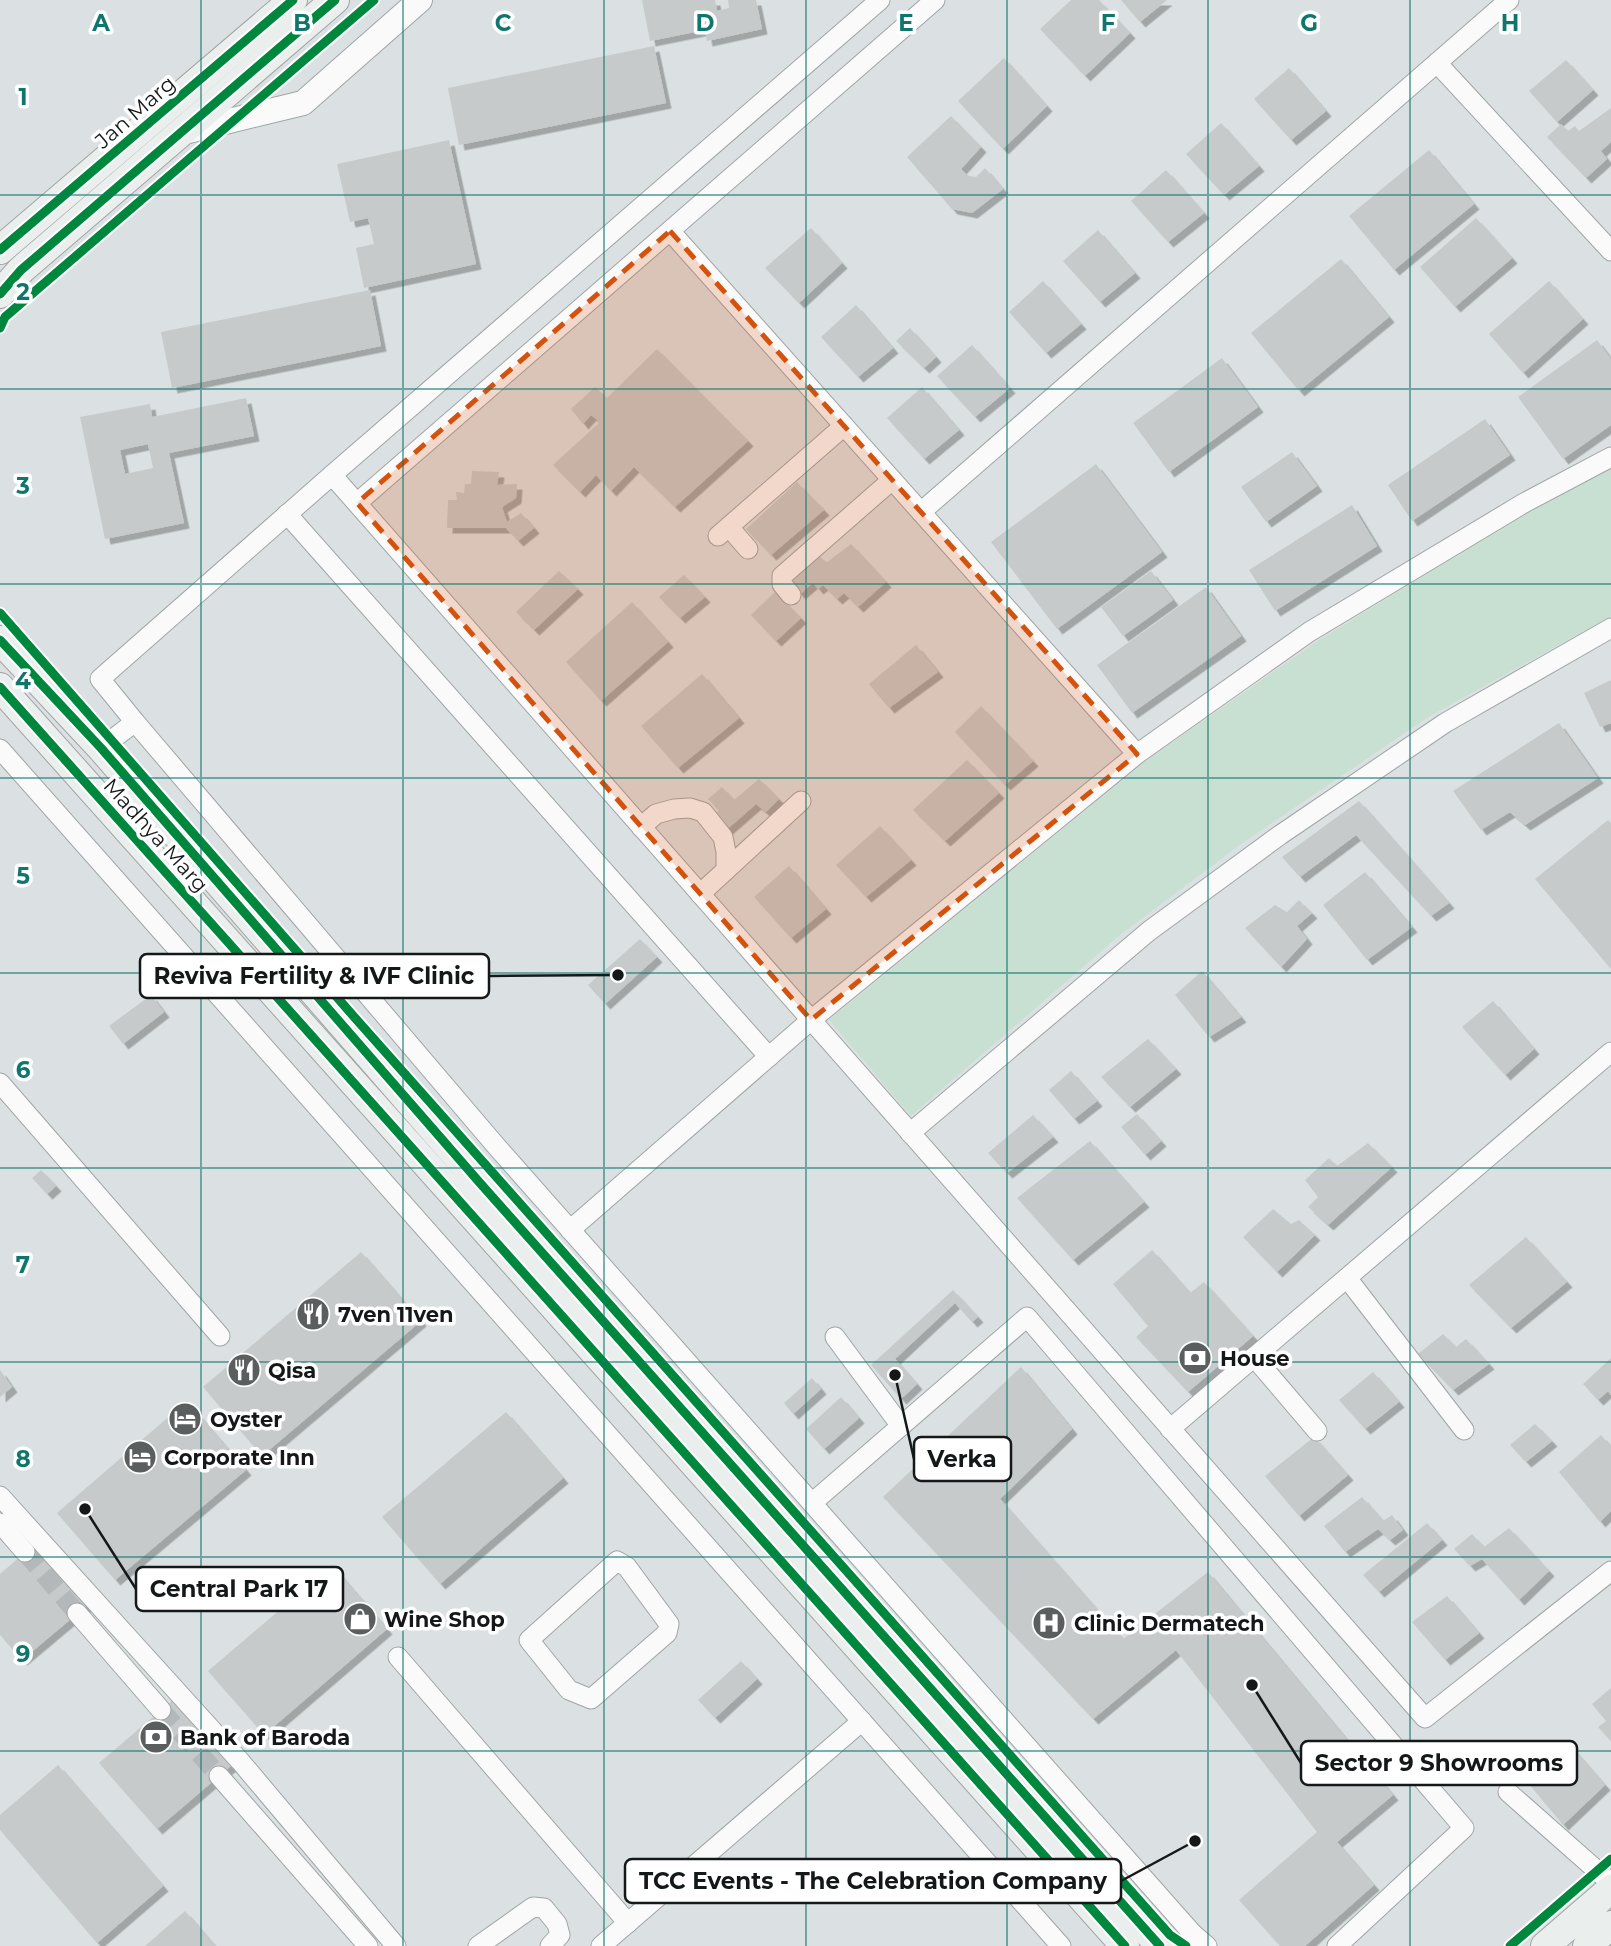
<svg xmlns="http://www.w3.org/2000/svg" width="1611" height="1946" font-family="Montserrat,sans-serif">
	<defs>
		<filter id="shadow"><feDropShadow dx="5.5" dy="5.5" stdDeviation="0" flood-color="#0004"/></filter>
	</defs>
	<rect width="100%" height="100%" fill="#dbe1e2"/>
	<polygon fill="#c8e0d1" points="1611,467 1611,616 1430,716 1241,844 1120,935 911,1116 829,1020 1147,760 1319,640 1533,508"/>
	<g fill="#c6cacb" fill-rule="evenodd" filter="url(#shadow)">
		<polygon points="642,0 715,0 717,11 729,8 728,0 756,0 762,29 707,41 705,30 650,41"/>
		<polygon points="1071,0 1099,0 1130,33 1085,76 1040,29"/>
		<polygon points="1121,0 1167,0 1140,22"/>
		<polygon points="654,46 666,103 459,145 448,88"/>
		<polygon points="1004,58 1047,106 1003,149 958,101"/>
		<polygon points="1566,60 1593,90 1557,122 1529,91"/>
		<polygon points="1289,68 1326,111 1291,140 1254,99"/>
		<polygon points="1611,108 1611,142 1601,151 1607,159 1586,178 1547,137 1561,124 1568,131 1575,126 1579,131"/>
		<polygon points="951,116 981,147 961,169 968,176 976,177 985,168 1003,189 972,213 952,209 907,157"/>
		<polygon points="1221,123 1259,166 1224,195 1186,154"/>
		<polygon points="449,140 476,264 364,288 356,248 374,244 368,218 350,222 337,164"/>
		<polygon points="1429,150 1474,204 1394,270 1349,216"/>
		<polygon points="1166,170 1204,213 1168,242 1131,201"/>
		<polygon points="1476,218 1512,258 1455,307 1420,267"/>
		<polygon points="811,228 842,263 799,303 765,268"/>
		<polygon points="1098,230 1135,273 1100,302 1063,261"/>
		<polygon points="1341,259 1389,317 1299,391 1251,333"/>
		<polygon points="1043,281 1081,324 1046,353 1009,312"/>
		<polygon points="1549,281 1583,319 1523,373 1489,334"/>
		<polygon points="370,290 381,346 172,388 161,332"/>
		<polygon points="856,305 893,348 858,377 821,337"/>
		<polygon points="910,328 936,357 924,368 896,341"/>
		<polygon points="1597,340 1611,359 1611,425 1563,459 1518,397"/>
		<polygon points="972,345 1010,388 975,417 937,376"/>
		<polygon points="657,349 748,441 675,507 634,467 611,491 596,475 580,492 553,465 600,422 591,415 583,424 571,409 595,387 607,398"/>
		<polygon points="1222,358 1258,407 1169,472 1133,423"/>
		<polygon points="922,387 959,430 924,459 887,418"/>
		<path d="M 246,398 L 254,436 L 169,453 L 184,523 L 105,539 L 80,417 L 150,404 L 152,417 ZM 148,444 L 153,468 L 125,474 L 120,450 Z"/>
		<polygon points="1485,419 1510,455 1412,521 1388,485"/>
		<polygon points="1292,452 1317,486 1266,522 1241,487"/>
		<polygon points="1096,464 1162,552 1057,629 991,542"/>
		<polygon points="472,471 499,472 497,485 517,484 516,498 502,507 507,522 521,513 534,528 518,541 506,528 447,528 448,500 457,500 456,492 464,493 465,484 471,484"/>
		<polygon points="797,482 824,510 771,555 746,529"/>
		<polygon points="1352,505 1377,546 1275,611 1249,570"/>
		<polygon points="851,544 886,582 858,607 844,593 837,599 823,585 818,589 813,583 800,594 789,582 819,555 826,563"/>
		<polygon points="559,571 578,589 534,630 516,612"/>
		<polygon points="1151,571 1173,600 1123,636 1101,607"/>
		<polygon points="684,575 705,597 680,618 659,597"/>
		<polygon points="1206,587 1241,636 1132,713 1097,665"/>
		<polygon points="775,592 801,618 776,641 751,615"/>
		<polygon points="632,602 668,642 601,701 566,662"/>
		<polygon points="916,645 938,672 889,708 869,684"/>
		<polygon points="702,674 739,718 678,768 641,726"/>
		<polygon points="1611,680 1611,723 1600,727 1584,693"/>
		<polygon points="981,706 1033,761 1005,785 955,732"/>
		<polygon points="1559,723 1598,778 1525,825 1510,812 1481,830 1453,791"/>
		<polygon points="967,760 999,793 945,841 913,810"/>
		<polygon points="759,779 779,799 766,812 756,804 724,832 710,818 719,810 708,799 722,787 734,800"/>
		<polygon points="1359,801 1449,903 1431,916 1356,835 1300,877 1282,857"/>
		<polygon points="1608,820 1611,823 1611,969 1535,879"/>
		<polygon points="880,826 911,860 866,897 836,865"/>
		<polygon points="789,866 826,909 791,938 754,897"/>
		<polygon points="1365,872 1412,927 1367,960 1323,905"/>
		<polygon points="1299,900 1312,913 1297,926 1307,939 1281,967 1245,928 1275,905 1287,912"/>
		<polygon points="640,939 657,957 605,1004 588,985"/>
		<polygon points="1202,971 1241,1017 1209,1037 1175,995"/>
		<polygon points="151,995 164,1012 123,1044 109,1026"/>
		<polygon points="1493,1001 1534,1049 1505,1075 1462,1027"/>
		<polygon points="1148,1039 1176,1069 1130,1107 1101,1077"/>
		<polygon points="1071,1071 1097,1101 1074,1119 1049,1090"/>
		<polygon points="1137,1114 1161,1141 1145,1155 1121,1127"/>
		<polygon points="1033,1115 1053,1137 1007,1173 988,1153"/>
		<polygon points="1090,1141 1144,1202 1073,1260 1017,1198"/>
		<polygon points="1368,1143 1392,1167 1328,1225 1308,1207 1318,1197 1305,1180 1329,1158 1337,1166"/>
		<polygon points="41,1170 56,1186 47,1194 32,1178"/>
		<polygon points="1273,1209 1291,1224 1299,1220 1315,1235 1277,1272 1243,1237"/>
		<polygon points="1526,1237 1567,1282 1511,1328 1469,1285"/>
		<polygon points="1152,1250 1190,1293 1204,1282 1253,1336 1188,1392 1136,1337 1148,1326 1113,1284"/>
		<polygon points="361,1252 421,1321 262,1456 203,1387"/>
		<polygon points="953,1290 978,1317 972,1322 955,1303 895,1359 917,1384 901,1399 871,1365"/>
		<polygon points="1443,1334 1456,1347 1466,1339 1489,1364 1453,1390 1418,1354"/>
		<polygon points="1611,1358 1611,1395 1608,1391 1598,1400 1583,1384"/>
		<polygon points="1021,1367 1072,1429 1000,1499 1123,1639 1208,1572 1393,1795 1337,1842 1374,1885 1305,1946 1280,1946 1239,1900 1317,1832 1176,1650 1093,1719 883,1497"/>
		<polygon points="0,1370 12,1387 0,1397"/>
		<polygon points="1373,1372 1399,1402 1365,1429 1339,1400"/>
		<polygon points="812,1378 821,1389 793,1414 784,1403"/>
		<polygon points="841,1397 859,1418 824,1449 806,1429"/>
		<polygon points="187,1401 246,1470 115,1580 57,1513"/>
		<polygon points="506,1412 563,1478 440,1584 382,1517"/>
		<polygon points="1535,1424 1552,1441 1526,1462 1510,1445"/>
		<polygon points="1601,1435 1611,1447 1611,1511 1600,1522 1559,1472"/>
		<polygon points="1314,1437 1348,1475 1299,1516 1265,1476"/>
		<polygon points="1362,1497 1383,1521 1392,1515 1403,1530 1390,1540 1378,1529 1345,1552 1324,1526"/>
		<polygon points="1427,1523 1442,1540 1379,1592 1363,1575"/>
		<polygon points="1509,1528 1549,1571 1519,1600 1482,1559 1470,1566 1454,1549 1472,1534 1484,1547"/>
		<polygon points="44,1536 97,1597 22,1660 0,1635 0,1574"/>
		<polygon points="332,1565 387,1629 264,1735 208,1671"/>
		<polygon points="1447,1596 1479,1633 1445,1660 1412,1622"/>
		<polygon points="741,1661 757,1679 715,1718 698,1700"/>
		<polygon points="1611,1688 1611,1741 1598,1727 1606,1721 1592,1704"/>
		<polygon points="181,1693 239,1759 157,1829 99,1763"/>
		<polygon points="1571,1746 1605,1785 1563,1825 1529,1784"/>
		<polygon points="58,1765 163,1886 97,1943 0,1830 0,1815"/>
		<polygon points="185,1911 215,1946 145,1946"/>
	</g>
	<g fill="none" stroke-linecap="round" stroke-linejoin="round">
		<g stroke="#b3b9ba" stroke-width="19" stroke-dasharray="19 10" stroke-linecap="butt">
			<polyline points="25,1552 77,1613"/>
			<polyline points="161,1710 219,1776"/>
		</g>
		<defs>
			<g id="minor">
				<polyline points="880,0 332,475 100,679 135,722 497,1147 1193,1934 1186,1946"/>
				<polyline points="1437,63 1611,251"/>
				<polyline points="670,231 1137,754"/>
				<polyline points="332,475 1425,1718 1611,1571"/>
				<polyline points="357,503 935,0"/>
				<polyline points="921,512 1509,0"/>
				<polyline points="287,514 769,1057"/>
				<polyline points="729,527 748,549"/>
				<polyline points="718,536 844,426"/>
				<polyline points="791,595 782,584 782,576 892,480"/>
				<polyline points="101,748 135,722"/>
				<polyline points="0,749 1061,1946"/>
				<polyline points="641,827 656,814 674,809 690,808 703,812 723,837 726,852 726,870"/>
				<polyline points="700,894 801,801"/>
				<polyline points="0,1083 220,1336"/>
				<polyline points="910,1133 1149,931 1280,835 1445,723 1611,628"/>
				<polyline points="570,1230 811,1020 1137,754 1309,632 1524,503 1611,457"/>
				<polyline points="1347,1278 1464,1430"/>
				<polyline points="835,1337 901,1426"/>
				<polyline points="1254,1357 1317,1431"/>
				<polyline points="1170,1429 1611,1052"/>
				<polyline points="0,1496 240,1761 396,1946"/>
				<polyline points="812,1503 1027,1317 1464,1828 1337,1946"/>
				<polyline points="0,1523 25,1552"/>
				<polygon points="617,1561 627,1567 669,1624 667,1633 591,1699 569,1690 529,1640"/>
				<polyline points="77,1613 161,1710"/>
				<polyline points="398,1657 628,1923"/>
				<polyline points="219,1776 368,1946"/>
				<polyline points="1508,1792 1611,1883"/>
				<polyline points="1193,1934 1207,1946"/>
				<polyline points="478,1946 533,1907 544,1908 557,1924 560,1935 550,1946"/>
				<polyline points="601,1946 862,1721"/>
			</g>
			<polyline id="tertiary" points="180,133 303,103 420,0"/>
			<g id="secondary">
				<polyline points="0,250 293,0"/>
				<polyline points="0,294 21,270 335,0"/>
				<polyline points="0,640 101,748 480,1183 1160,1946"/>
				<polyline points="0,687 1125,1946"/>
				<polyline points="1545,1946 1611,1889"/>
				<polyline points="1587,1946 1611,1925"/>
			</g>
		</defs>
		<use href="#minor" stroke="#a0a4a5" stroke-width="21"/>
		<use href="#tertiary" stroke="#a0a4a5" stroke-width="26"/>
		<use href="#secondary" stroke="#a0a4a5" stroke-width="30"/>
		<use href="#minor" stroke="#fafafb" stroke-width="19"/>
		<use href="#tertiary" stroke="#fafafb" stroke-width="24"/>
		<use href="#secondary" stroke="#eaefee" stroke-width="28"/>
		<defs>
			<g id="cycleway">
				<polyline points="0,250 293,0"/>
				<polyline points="0,294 21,270 335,0"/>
				<polyline points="0,328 5,317 374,0"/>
				<polyline points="0,613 356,1019 1170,1935 1186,1946"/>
				<polyline points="0,640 101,748 480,1183 1160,1946"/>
				<polyline points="0,687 1125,1946"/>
				<polyline points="1510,1946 1611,1859"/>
			</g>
		</defs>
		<use href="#cycleway" stroke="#fff" stroke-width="13"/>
		<use href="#cycleway" stroke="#00873e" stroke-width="9"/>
	</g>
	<path fill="#d3520d" fill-opacity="0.2" stroke="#d3520d" stroke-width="5" stroke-dasharray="14 9" stroke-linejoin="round" d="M 670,231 L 1137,754 L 811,1020 L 357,503 Z"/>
	<path fill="none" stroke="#0f766e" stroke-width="2" stroke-opacity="0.55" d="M 201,0 L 201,1946M 403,0 L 403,1946M 604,0 L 604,1946M 806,0 L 806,1946M 1007,0 L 1007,1946M 1208,0 L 1208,1946M 1410,0 L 1410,1946M 0,195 L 1611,195M 0,389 L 1611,389M 0,584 L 1611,584M 0,778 L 1611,778M 0,973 L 1611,973M 0,1168 L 1611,1168M 0,1362 L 1611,1362M 0,1557 L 1611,1557M 0,1751 L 1611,1751"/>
	<defs>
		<symbol id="restaurant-disc" viewBox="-11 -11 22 22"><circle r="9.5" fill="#5a5e5f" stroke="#fff"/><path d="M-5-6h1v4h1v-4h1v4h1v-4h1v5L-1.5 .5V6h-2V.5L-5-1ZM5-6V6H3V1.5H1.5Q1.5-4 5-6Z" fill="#fff"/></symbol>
		<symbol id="bank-disc" viewBox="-11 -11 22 22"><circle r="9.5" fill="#5a5e5f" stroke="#fff"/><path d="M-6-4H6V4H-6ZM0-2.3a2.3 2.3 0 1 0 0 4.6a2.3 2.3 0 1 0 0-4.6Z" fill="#fff"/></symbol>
		<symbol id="hotel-disc" viewBox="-11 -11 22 22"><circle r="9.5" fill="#5a5e5f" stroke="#fff"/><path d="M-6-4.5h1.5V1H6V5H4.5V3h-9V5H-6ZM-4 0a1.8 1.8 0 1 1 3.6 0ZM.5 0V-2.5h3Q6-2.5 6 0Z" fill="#fff"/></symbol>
		<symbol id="shop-disc" viewBox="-11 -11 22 22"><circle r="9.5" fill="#5a5e5f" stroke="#fff"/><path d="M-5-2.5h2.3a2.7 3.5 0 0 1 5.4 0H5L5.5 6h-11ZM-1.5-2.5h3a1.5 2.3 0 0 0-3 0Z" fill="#fff"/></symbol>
		<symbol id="hospital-disc" viewBox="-11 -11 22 22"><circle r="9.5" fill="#5a5e5f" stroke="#fff"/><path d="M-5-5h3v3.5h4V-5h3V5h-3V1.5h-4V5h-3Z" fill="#fff"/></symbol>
	</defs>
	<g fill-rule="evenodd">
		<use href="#restaurant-disc" x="294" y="1295" width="38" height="38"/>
		<use href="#bank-disc" x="1176" y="1339" width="38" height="38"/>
		<use href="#restaurant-disc" x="225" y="1351" width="38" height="38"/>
		<use href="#hotel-disc" x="166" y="1400" width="38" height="38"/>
		<use href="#hotel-disc" x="121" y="1438" width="38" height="38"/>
		<use href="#shop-disc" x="341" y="1600" width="38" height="38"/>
		<use href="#hospital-disc" x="1030" y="1604" width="38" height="38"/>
		<use href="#bank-disc" x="137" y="1718" width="38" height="38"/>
	</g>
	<g text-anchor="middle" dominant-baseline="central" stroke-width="7" stroke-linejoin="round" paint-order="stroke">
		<g font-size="21" fill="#141818" stroke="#fff">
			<text transform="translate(135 112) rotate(-41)">Jan Marg</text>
			<text transform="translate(156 835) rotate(48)">Madhya Marg</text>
		</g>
		<g font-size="21" font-weight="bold" fill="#141818" stroke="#fff" text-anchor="start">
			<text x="338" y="1314">7ven 11ven</text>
			<text x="1220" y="1358">House</text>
			<text x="268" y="1370">Qisa</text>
			<text x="210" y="1419">Oyster</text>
			<text x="164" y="1457">Corporate Inn</text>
			<text x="384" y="1619">Wine Shop</text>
			<text x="1074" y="1623">Clinic Dermatech</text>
			<text x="180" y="1737">Bank of Baroda</text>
		</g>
	</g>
	<g font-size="23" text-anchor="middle" font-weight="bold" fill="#0f766e" stroke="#fff" stroke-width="7" stroke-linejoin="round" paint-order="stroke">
		<text x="101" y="31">A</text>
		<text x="302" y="31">B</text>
		<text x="503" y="31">C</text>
		<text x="705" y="31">D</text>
		<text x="906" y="31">E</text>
		<text x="1108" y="31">F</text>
		<text x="1309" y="31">G</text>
		<text x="1510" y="31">H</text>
		<text x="23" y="105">1</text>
		<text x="23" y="300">2</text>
		<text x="23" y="494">3</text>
		<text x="23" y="689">4</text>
		<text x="23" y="884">5</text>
		<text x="23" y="1078">6</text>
		<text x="23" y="1273">7</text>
		<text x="23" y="1467">8</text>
		<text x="23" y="1662">9</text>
	</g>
	<path fill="none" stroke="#141818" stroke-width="2.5" d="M618 975L489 976M895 1375L914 1459M85 1509L136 1589M1252 1685L1301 1763M1195 1841L1121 1881"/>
	<g fill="#141818" stroke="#fff" stroke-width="2.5">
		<circle cx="618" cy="975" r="7"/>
		<circle cx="895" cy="1375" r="7"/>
		<circle cx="85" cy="1509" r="7"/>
		<circle cx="1252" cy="1685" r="7"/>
		<circle cx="1195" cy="1841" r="7"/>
	</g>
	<g fill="#fff" stroke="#141818" stroke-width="2.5">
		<rect x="140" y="954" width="349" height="44" rx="7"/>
		<rect x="914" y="1437" width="97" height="44" rx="7"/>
		<rect x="136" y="1567" width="207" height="44" rx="7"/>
		<rect x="1301" y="1741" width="276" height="44" rx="7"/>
		<rect x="625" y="1859" width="496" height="44" rx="7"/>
	</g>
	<g font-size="23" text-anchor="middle" font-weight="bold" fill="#141818">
		<text x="314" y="984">Reviva Fertility &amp; IVF Clinic</text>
		<text x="962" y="1467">Verka</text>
		<text x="239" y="1597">Central Park 17</text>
		<text x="1439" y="1771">Sector 9 Showrooms</text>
		<text x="873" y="1889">TCC Events - The Celebration Company</text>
	</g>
</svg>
